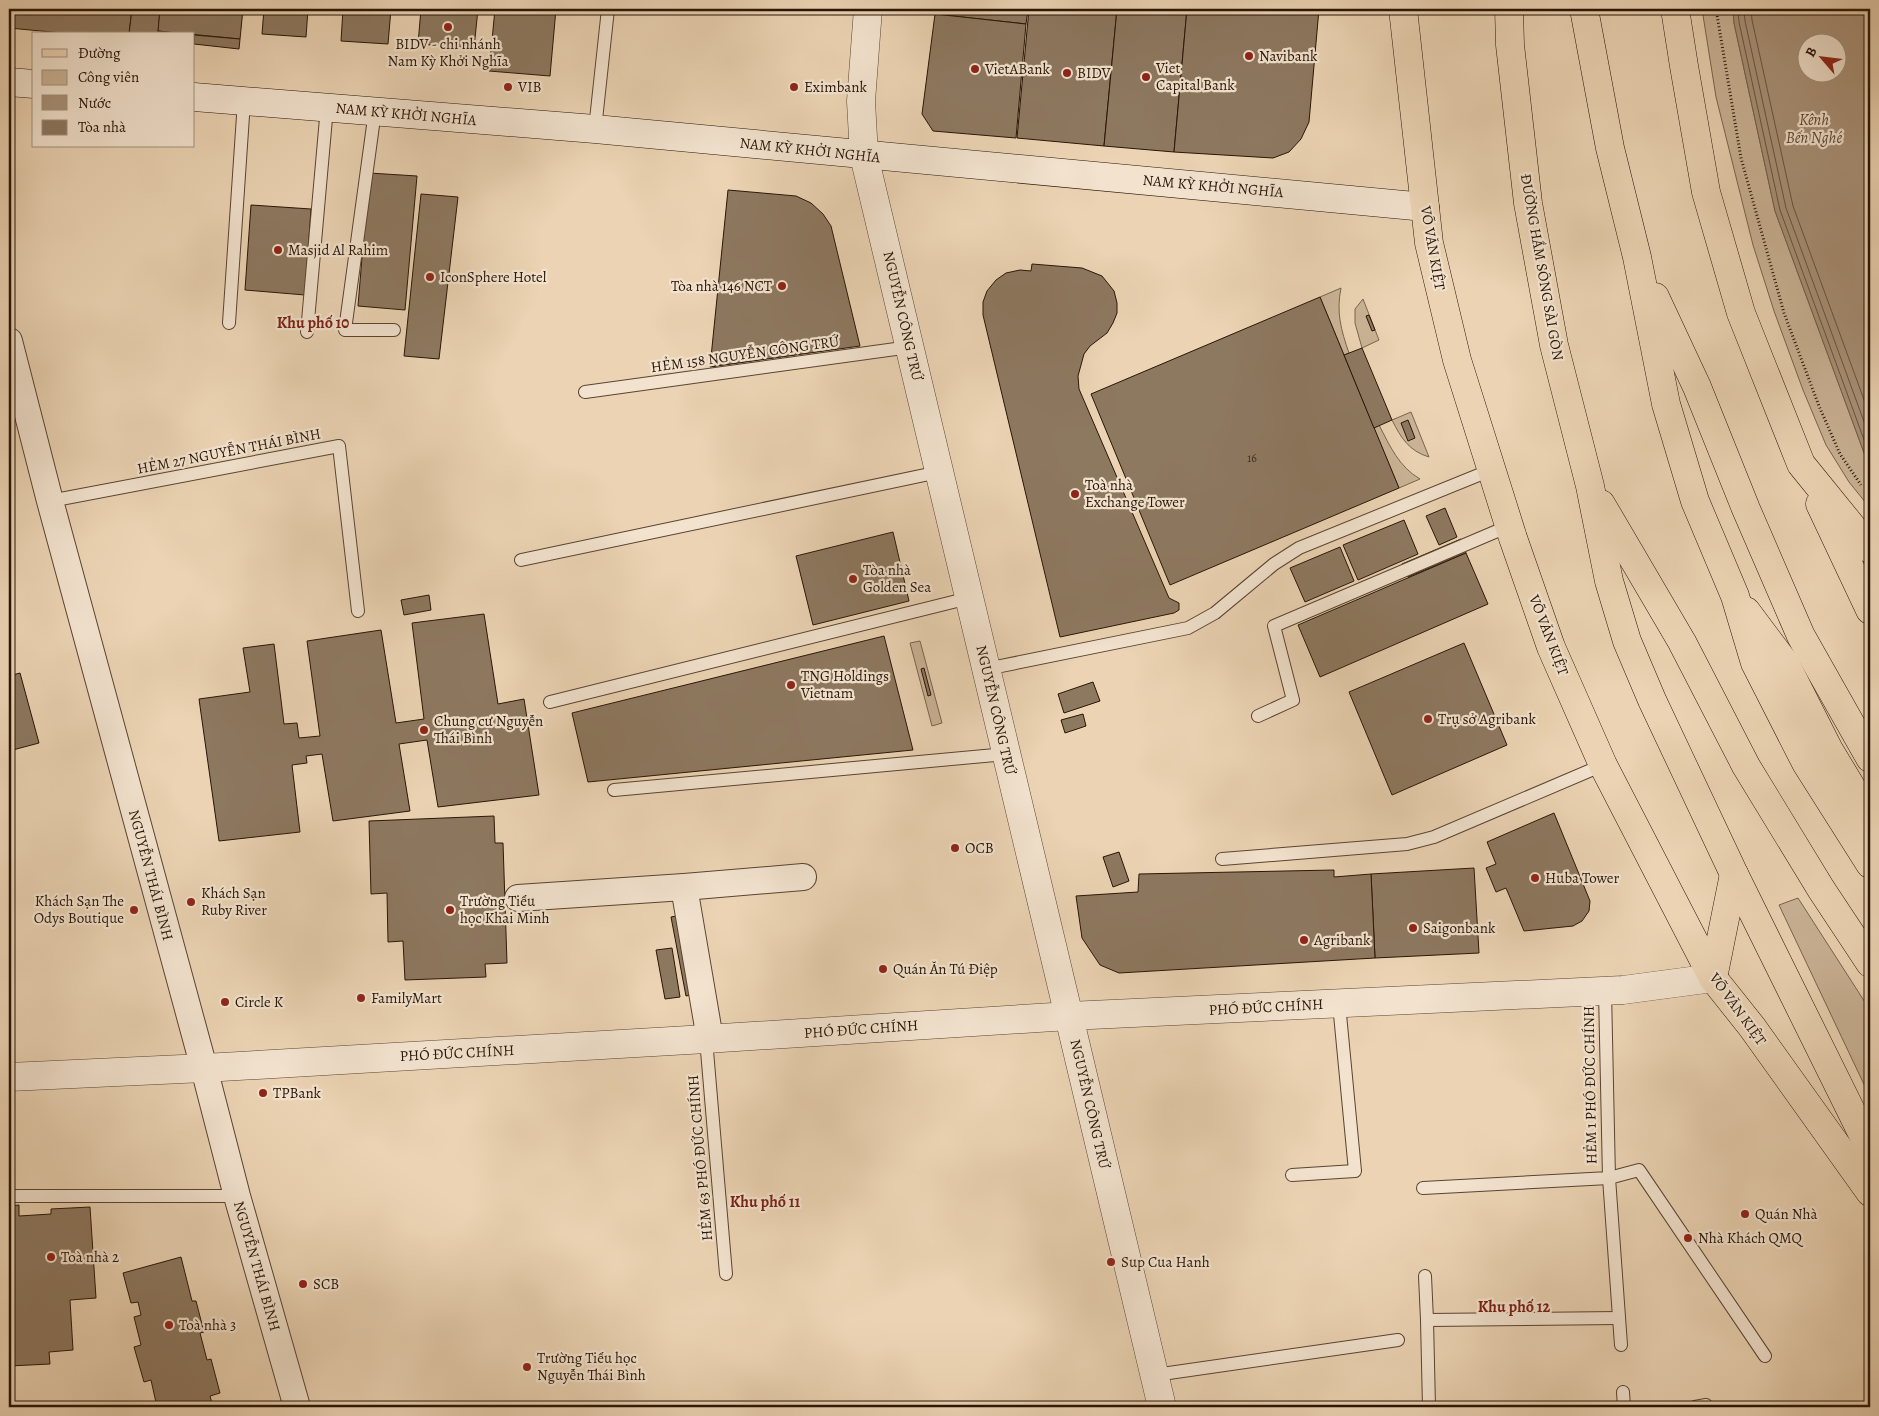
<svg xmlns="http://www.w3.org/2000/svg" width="1879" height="1416" font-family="Alegreya,serif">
	<rect width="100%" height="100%" fill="#ebd3b3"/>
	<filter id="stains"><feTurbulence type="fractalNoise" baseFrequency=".004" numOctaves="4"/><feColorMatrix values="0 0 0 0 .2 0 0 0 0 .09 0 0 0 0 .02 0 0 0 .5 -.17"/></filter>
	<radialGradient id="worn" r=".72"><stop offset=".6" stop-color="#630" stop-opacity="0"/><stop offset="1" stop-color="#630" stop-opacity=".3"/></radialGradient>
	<g fill="#cab396" stroke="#79644e">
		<polygon points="1702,9 1733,9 1734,23 1775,211 1870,469 1870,508 1849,482 1826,445 1803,390 1774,311 1753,245 1716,97"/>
		<path d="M 1341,288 C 1336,312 1341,330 1349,353 L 1344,355 L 1320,297 Z"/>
		<polygon points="1363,299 1379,340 1362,348 1355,323 1355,309"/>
		<path d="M 1411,412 L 1429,457 C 1409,451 1401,438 1392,420 Z"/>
		<path d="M 1379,425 C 1390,446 1399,467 1420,479 L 1399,488 L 1374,428 Z"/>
		<polygon points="920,641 942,723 932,726 910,643"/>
		<polygon points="1798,898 1870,1010 1870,1097 1779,905"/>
	</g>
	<path fill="#a99279" stroke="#75604b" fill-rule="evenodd" d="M 1733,9 L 1870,9 L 1870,469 L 1775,211 L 1734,23 ZM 1806,42 L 1836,42 L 1836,72 L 1806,72 Z"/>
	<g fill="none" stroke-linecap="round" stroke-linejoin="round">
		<g stroke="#685440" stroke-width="1">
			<polyline points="1738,9 1739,22 1780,210 1870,456"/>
			<polyline points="1744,9 1745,21 1786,208 1870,438"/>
			<polyline points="1751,9 1752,20 1793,206 1870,416"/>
		</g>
	</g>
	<g fill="#8d7860" stroke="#281507">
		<polygon points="9,9 132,9 129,34 73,34 9,28"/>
		<polygon points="132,9 160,9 158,34 129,34"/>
		<polygon points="160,9 243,9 240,39 158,31"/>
		<polygon points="264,9 308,9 306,37 262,34"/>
		<polygon points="343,9 391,9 388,44 341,41"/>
		<polygon points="421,9 478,9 474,48 418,44"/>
		<polygon points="495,9 556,9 550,76 489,71"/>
		<polygon points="936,9 1028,9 1026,24 935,14"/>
		<polygon points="1029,9 1117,9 1104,146 1017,138"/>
		<polygon points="1117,9 1187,9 1174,152 1104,146"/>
		<polygon points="1187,9 1319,9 1309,122 1301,139 1289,152 1273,158 1174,152"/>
		<polygon points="935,14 1026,24 1016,138 933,131 922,114"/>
		<polygon points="158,31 183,34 158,34"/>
		<polygon points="194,35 240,39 239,49 194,44"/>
		<polygon points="369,173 417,176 405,310 358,306"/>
		<polygon points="728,190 796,196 811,203 823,214 831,226 860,346 710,367"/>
		<polygon points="421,194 458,197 439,359 404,356"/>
		<polygon points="251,205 311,209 305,295 245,290"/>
		<polygon points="1032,264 1082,268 1102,276 1114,291 1117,303 1117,313 1113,323 1107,333 1090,346 1084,354 1078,376 1079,389 1169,598 1179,603 1179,610 1174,613 1060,637 983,315 983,302 987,291 996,280 1006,273 1020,270 1031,271"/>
		<polygon points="1320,297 1399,488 1170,585 1091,394"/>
		<polygon points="1369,315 1375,330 1372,331 1366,316"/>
		<polygon points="1362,348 1392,420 1374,428 1344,355"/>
		<polygon points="1408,420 1415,438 1408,441 1401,423"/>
		<polygon points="1445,508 1457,537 1439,545 1426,516"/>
		<polygon points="1404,520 1418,554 1358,580 1343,545"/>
		<polygon points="893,532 909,601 813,625 796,556"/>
		<polygon points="1461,539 1466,553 1408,577 1402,564"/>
		<polygon points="1340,547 1354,581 1305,602 1290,568"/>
		<polygon points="1466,553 1488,604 1320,677 1298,625"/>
		<polygon points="429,595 431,610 404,615 401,600"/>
		<polygon points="484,614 498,704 524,699 539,795 438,807 427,740 399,744 410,811 333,821 322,754 306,756 307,763 292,765 300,832 219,841 199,699 250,692 243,648 274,644 284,724 297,723 299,738 320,736 307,641 381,630 396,723 424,719 412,623"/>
		<polygon points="884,636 913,750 588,782 572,713"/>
		<polygon points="1464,643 1507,745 1392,795 1349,692"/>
		<polygon points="924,668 931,695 928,696 921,669"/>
		<polygon points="20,673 39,743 9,751 9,676"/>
		<polygon points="1093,682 1100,701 1064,713 1058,694"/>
		<polygon points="1083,714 1086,726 1065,733 1061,720"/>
		<polygon points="1554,813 1590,901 1589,911 1582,921 1573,926 1524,931 1506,888 1496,892 1486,868 1496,864 1487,842"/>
		<polygon points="494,816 495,843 503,843 507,963 485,964 486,977 405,980 403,941 388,942 387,893 371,894 369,821"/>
		<polygon points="1119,852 1129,881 1113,887 1103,857"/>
		<polygon points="1474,868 1479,953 1375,958 1371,874"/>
		<polygon points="1334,870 1334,877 1371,874 1375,958 1119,973 1100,965 1082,938 1076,896 1138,892 1139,874"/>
		<polygon points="686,914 700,993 686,996 671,917"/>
		<polygon points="672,948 680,997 665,999 656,950"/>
		<polygon points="19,1205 19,1216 51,1214 51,1209 90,1207 96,1298 70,1300 73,1350 49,1352 50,1364 9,1366 9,1206"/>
		<polygon points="181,1257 192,1301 196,1301 204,1332 200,1333 207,1360 211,1359 220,1393 210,1396 213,1407 157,1407 151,1380 144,1382 134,1347 141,1345 134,1317 141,1315 138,1302 131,1303 123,1273"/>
	</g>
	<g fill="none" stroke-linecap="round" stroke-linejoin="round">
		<defs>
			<g id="service">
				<polyline points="375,111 345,330 394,330"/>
				<polyline points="595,129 608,9"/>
				<polyline points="229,323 244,101"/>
				<polyline points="307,332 327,107"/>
				<polyline points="585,392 910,347"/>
				<polyline points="50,501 339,446 358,611"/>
				<polyline points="521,560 939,472"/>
				<polyline points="986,669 1188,628 1215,613 1274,564 1299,548 1491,470"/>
				<polyline points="550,702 969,598"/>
				<polyline points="1258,716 1293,700 1274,626 1509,526"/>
				<polyline points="614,790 1006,754"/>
				<polyline points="1222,859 1407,844 1434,837 1603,765"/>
				<polyline points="706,1039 726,1274"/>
				<polyline points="1292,1175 1355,1171 1339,1004"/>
				<polyline points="1423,1188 1609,1178 1605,991"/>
				<polyline points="9,1196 237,1196"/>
				<polyline points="1425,1276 1427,1320 1619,1318"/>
				<polyline points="1427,1320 1429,1407"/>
				<polyline points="1621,1345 1609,1178 1639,1170 1765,1356"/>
				<polyline points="1155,1375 1398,1340"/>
				<polyline points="1623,1392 1624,1407"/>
				<polyline points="1695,1407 1706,1405"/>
			</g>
			<g id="minor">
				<polyline points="9,341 50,501 204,1068 237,1196 297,1407"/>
				<polyline points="684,887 710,1039"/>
				<polyline points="518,898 684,887 803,877"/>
			</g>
			<g id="tertiary">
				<polyline points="868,9 861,101 864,156 1162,1407"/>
				<polyline points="9,1077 204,1068 706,1039 1069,1016 1623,990 1713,978"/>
			</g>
			<g id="secondary">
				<polyline points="9,82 34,84"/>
				<polyline points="194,97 595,129 1425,207"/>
			</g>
			<g id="primary">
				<polyline points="1403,9 1429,243 1457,360 1513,538 1551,647 1603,765 1713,978 1752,1027 1870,1192"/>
				<polyline points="1675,9 1684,66 1706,192 1741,313 1801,464 1870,549"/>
				<polyline points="1820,504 1870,610"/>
			</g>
			<g id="trunk">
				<polyline points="1509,9 1510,45 1528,203 1554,345 1590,486 1609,581 1627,641 1652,700 1734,874 1870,1149"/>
				<polyline points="1584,9 1610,148 1637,257 1666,404 1695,501 1735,596 1755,663 1806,763 1870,864"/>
				<polyline points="1655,297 1697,387 1746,509 1801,636 1870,758"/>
				<polyline points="1601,504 1682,642 1746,766 1821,889 1870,963"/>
				<polyline points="1746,611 1785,663 1829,750 1870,818"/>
				<polyline points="1713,978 1734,874"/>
			</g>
		</defs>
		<use href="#service" stroke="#594432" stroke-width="14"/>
		<use href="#minor" stroke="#594432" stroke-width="28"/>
		<use href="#tertiary" stroke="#594432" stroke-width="29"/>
		<use href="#secondary" stroke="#281507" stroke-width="29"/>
		<use href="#primary" stroke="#281507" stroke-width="29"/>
		<use href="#trunk" stroke="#281507" stroke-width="29"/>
		<polyline stroke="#281507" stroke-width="3" stroke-dasharray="1 2.5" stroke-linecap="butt" points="1716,9 1741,158 1784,313 1819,406 1840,454 1861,485"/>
		<use href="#service" stroke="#f2e2ce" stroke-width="12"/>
		<use href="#minor" stroke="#f2e2ce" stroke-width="26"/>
		<use href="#tertiary" stroke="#f2e2ce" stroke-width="28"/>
		<use href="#secondary" stroke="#f2e2ce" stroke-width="28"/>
		<use href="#primary" stroke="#ebd3b3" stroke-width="28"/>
		<use href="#trunk" stroke="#ebd3b3" stroke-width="28"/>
	</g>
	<g fill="#8f2418" stroke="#f2e2ce" stroke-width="2">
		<circle cx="448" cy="27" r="5"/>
		<circle cx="1249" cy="56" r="5"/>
		<circle cx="975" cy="69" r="5"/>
		<circle cx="1067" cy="73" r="5"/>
		<circle cx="1146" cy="77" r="5"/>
		<circle cx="508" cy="87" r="5"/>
		<circle cx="794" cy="87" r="5"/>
		<circle cx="278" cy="250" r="5"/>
		<circle cx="430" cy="277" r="5"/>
		<circle cx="782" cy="286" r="5"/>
		<circle cx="1075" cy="494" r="5"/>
		<circle cx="853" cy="579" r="5"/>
		<circle cx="791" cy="685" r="5"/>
		<circle cx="1428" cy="719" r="5"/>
		<circle cx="424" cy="730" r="5"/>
		<circle cx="955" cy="848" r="5"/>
		<circle cx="1535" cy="878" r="5"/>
		<circle cx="191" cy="902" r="5"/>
		<circle cx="134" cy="910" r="5"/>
		<circle cx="450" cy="910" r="5"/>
		<circle cx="1413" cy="928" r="5"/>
		<circle cx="1304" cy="940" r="5"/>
		<circle cx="883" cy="969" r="5"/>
		<circle cx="361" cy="998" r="5"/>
		<circle cx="225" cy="1002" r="5"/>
		<circle cx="263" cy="1093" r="5"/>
		<circle cx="1745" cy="1214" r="5"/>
		<circle cx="1688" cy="1238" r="5"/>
		<circle cx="51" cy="1257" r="5"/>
		<circle cx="1111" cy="1262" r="5"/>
		<circle cx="303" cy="1284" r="5"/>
		<circle cx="169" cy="1325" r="5"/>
		<circle cx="527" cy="1367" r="5"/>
	</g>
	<g text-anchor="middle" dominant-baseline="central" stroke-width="4.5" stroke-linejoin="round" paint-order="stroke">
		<g font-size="12" fill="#412e1d">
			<text x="1252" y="458">16</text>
		</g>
		<g font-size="15" fill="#281507" stroke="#f2e2ce" text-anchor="start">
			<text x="448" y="44" text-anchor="middle">BIDV - chi nhánh<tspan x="448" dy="17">Nam Kỳ Khởi Nghĩa</tspan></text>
			<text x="1259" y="56">Navibank</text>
			<text x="1156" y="68">Viet<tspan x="1156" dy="17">Capital Bank</tspan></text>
			<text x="985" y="69">VietABank</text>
			<text x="1077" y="73">BIDV</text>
			<text x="518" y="87">VIB</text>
			<text x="804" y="87">Eximbank</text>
			<text x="288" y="250">Masjid Al Rahim</text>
			<text x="440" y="277">IconSphere Hotel</text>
			<text x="772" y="286" text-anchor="end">Tòa nhà 146 NCT</text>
			<text x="1085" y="485">Toà nhà<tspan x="1085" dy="17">Exchange Tower</tspan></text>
			<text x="863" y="570">Tòa nhà<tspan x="863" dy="17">Golden Sea</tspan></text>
			<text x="801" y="676">TNG Holdings<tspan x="801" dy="17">Vietnam</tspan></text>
			<text x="1438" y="719">Trụ sở Agribank</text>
			<text x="434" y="721">Chung cư Nguyễn<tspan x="434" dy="17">Thái Bình</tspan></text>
			<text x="965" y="848">OCB</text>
			<text x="1545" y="878">Huba Tower</text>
			<text x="201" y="893">Khách Sạn<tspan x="201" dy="17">Ruby River</tspan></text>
			<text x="124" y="901" text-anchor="end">Khách Sạn The<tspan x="124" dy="17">Odys Boutique</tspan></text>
			<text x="460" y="901">Trường Tiểu<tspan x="460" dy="17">học Khai Minh</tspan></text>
			<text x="1423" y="928">Saigonbank</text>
			<text x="1314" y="940">Agribank</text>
			<text x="893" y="969">Quán Ăn Tú Điệp</text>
			<text x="371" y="998">FamilyMart</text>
			<text x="235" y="1002">Circle K</text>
			<text x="273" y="1093">TPBank</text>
			<text x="1755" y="1214">Quán Nhà</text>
			<text x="1698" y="1238">Nhà Khách QMQ</text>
			<text x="61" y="1257">Toà nhà 2</text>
			<text x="1121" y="1262">Sup Cua Hanh</text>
			<text x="313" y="1284">SCB</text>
			<text x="179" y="1325">Toà nhà 3</text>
			<text x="537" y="1358">Trường Tiểu học<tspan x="537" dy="17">Nguyễn Thái Bình</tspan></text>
		</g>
		<g font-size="15" fill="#281507" stroke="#f2e2ce">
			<text transform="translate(406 114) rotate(5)">NAM KỲ KHỞI NGHĨA</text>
			<text transform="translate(810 150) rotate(6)">NAM KỲ KHỞI NGHĨA</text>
			<text transform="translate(1213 186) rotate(5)">NAM KỲ KHỞI NGHĨA</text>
			<text transform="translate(1433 248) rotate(80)">VÕ VĂN KIỆT</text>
			<text transform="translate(1542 267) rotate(80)">ĐƯỜNG HẦM SÔNG SÀI GÒN</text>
			<text transform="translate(903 316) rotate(77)">NGUYỄN CÔNG TRỨ</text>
			<text transform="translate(745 354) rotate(-8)">HẺM 158 NGUYỄN CÔNG TRỨ</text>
			<text transform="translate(229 451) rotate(-11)">HẺM 27 NGUYỄN THÁI BÌNH</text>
			<text transform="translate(1549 635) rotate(69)">VÕ VĂN KIỆT</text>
			<text transform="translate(996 710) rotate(77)">NGUYỄN CÔNG TRỨ</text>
			<text transform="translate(151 875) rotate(75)">NGUYỄN THÁI BÌNH</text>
			<text transform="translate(1266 1007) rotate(-3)">PHÓ ĐỨC CHÍNH</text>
			<text transform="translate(1738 1009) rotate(54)">VÕ VĂN KIỆT</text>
			<text transform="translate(861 1029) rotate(-4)">PHÓ ĐỨC CHÍNH</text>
			<text transform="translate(457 1053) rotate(-3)">PHÓ ĐỨC CHÍNH</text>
			<text transform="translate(1590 1085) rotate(-91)">HẺM 1 PHÓ ÐỨC CHÍNH</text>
			<text transform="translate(1090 1104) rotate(77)">NGUYỄN CÔNG TRỨ</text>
			<text transform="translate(700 1158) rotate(-95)">HẺM 63 PHÓ ĐỨC CHÍNH</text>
			<text transform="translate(257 1266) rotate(74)">NGUYỄN THÁI BÌNH</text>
		</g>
		<g font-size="16" font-style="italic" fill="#5c4735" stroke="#f2e2ce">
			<text x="1814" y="120">Kênh<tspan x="1814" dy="18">Bến Nghé</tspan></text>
		</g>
		<g font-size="16" font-weight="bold" fill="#7a1f14" stroke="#f2e2ce">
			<text x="313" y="323">Khu phố 10</text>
			<text x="765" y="1202">Khu phố 11</text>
			<text x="1514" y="1307">Khu phố 12</text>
		</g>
	</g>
	<rect width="1879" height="1416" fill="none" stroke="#ebd3b3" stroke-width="30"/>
	<rect x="10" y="10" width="1859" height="1396" fill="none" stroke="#281507" stroke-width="2.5"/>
	<rect x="15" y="15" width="1849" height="1386" fill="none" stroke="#281507"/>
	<rect x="32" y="32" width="162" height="115" fill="#f2e2ce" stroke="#a1907e"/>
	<rect x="42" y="49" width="25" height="8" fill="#ebd3b3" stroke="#a1907e"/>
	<text x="78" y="58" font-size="15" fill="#281507">Đường</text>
	<rect x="42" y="70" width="25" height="15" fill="#cab396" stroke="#a1907e"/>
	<text x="78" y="82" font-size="15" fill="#281507">Công viên</text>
	<rect x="42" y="95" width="25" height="15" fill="#a99279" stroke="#a1907e"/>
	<text x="78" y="108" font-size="15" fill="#281507">Nước</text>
	<rect x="42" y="120" width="25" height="15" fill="#8d7860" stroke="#a1907e"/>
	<text x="78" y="132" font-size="15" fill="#281507">Tòa nhà</text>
	<g transform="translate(1822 58) rotate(298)"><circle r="24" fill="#f2e2ce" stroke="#a1907e"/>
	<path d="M0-4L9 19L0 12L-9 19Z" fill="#8f2418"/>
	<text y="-8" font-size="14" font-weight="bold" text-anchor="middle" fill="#281507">B</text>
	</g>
	<rect width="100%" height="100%" filter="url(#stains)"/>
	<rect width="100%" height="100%" fill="url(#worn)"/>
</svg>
